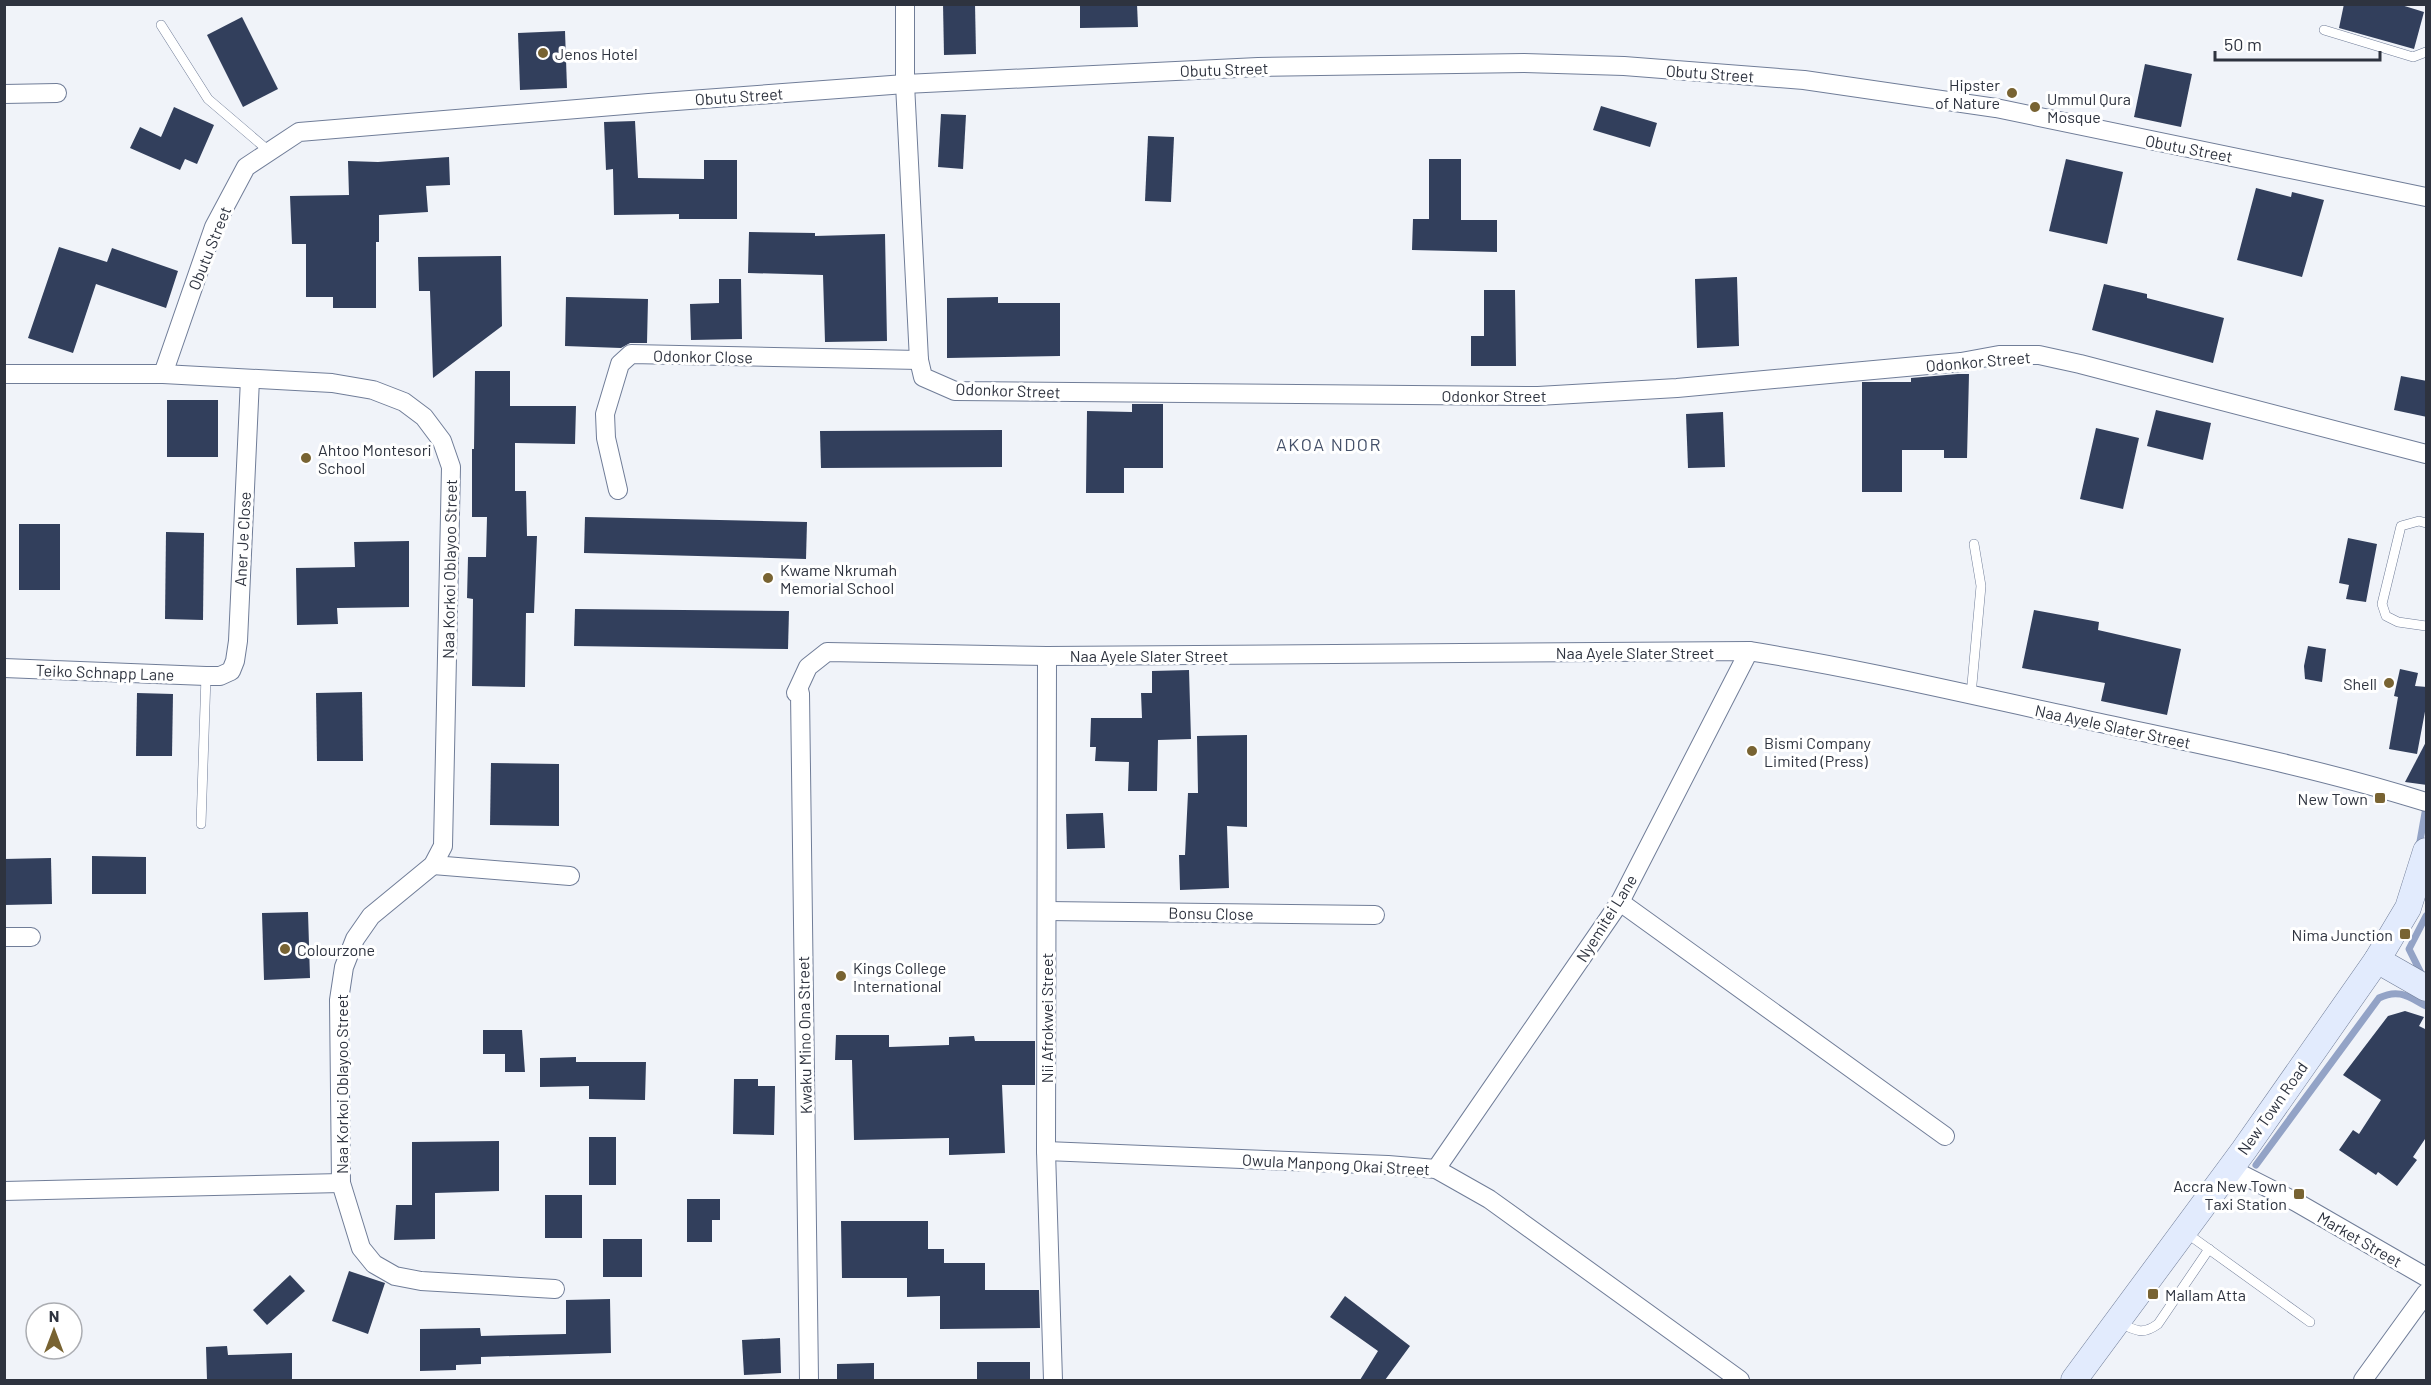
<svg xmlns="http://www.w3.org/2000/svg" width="2431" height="1385" font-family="Barlow,sans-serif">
	<rect width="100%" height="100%" fill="#f0f3f9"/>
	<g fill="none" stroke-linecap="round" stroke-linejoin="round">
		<g stroke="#93a3c6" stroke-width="7">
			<polyline points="2419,847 2426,807"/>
			<polyline points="2422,975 2409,949 2426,916"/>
			<path d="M 2256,1165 L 2379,998 C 2399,988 2409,997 2426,1006"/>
		</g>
	</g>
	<g fill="#323f5c">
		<polygon points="943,4 975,4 976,54 944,55"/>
		<polygon points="1080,4 1137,4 1138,27 1080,28"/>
		<polygon points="2344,4 2398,4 2424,12 2414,49 2339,28"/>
		<polygon points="242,17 278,89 243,107 207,35"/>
		<polygon points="565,31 567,88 520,90 518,33"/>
		<polygon points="2145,64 2192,74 2181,127 2134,117"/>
		<polygon points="1601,106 1657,123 1650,147 1593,130"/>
		<polygon points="174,107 214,125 197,164 185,159 180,170 130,148 140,127 161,137"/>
		<polygon points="941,114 966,115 963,169 938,167"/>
		<polygon points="635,121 638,178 704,179 704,160 737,160 737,219 679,219 679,214 614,215 613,169 606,170 604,122"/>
		<polygon points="1148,136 1174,137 1171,202 1145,201"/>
		<polygon points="449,157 450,185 426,186 428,212 379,215 379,242 376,242 376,308 333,308 333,297 306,297 306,244 292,244 290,196 349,195 348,161 378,162"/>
		<polygon points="1429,159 1461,159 1461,220 1497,220 1497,252 1412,250 1413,219 1429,219"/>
		<polygon points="2066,159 2123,172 2107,244 2049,231"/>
		<polygon points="2256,188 2291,197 2292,192 2324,200 2302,277 2237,260"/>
		<polygon points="749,232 815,233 815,236 885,234 887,341 825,342 823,275 748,273"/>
		<polygon points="59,247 107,262 112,248 178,271 166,308 96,284 73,353 28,338"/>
		<polygon points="501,256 502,326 433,378 430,291 419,291 418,257"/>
		<polygon points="1737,277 1739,346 1697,348 1695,279"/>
		<polygon points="719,279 741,279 742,339 691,340 690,304 719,303"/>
		<polygon points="2104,284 2147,294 2147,298 2224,318 2213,363 2092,330"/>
		<polygon points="1484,290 1515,290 1516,366 1471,366 1471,336 1484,336"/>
		<polygon points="566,297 648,299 647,343 630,343 621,348 565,346"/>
		<polygon points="998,297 998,303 1060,303 1060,356 947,358 947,298"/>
		<polygon points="475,371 510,371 510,406 576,406 575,444 515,443 515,491 526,491 527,536 537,536 534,613 526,613 525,687 472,686 473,599 467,598 468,557 486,557 487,517 472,517 472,449 474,449"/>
		<polygon points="1958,374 1969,374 1967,458 1944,458 1944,450 1902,450 1902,492 1862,492 1862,382 1911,382 1911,378"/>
		<polygon points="2401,376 2427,381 2427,417 2394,410"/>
		<rect x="167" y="400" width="51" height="57"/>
		<polygon points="1132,404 1163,404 1163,468 1124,468 1124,493 1086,493 1087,411 1132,412"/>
		<polygon points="2156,410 2211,423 2203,460 2147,446"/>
		<polygon points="1723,412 1725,467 1688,468 1686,414"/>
		<polygon points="2096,428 2139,438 2123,509 2080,499"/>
		<polygon points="1002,430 1002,467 821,468 820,431"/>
		<polygon points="585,517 807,522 806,559 584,553"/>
		<rect x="19" y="524" width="41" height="66"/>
		<polygon points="166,532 204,533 203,620 165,619"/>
		<polygon points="2348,538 2377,544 2366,602 2346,599 2349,585 2339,583"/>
		<polygon points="409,541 409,607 337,608 338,624 297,625 296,568 355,567 354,542"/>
		<polygon points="575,609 789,611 788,649 574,646"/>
		<polygon points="2034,610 2099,622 2098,630 2181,649 2167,715 2101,701 2105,683 2022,668"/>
		<polygon points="2308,646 2326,649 2322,682 2305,679 2304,666"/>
		<polygon points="2400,669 2418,673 2415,686 2427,687 2427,701 2417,754 2389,749 2398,697 2394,696"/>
		<polygon points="1189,670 1191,739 1158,740 1157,791 1128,791 1129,762 1095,761 1096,747 1090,747 1091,718 1142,718 1141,693 1152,693 1152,671"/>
		<polygon points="362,692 363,761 317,761 316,693"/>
		<polygon points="137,693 173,694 172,756 136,756"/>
		<polygon points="1247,735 1247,827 1227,826 1229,888 1180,890 1179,855 1185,855 1188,793 1198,793 1197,736"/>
		<polygon points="2427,740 2427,785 2405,782"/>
		<polygon points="491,763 559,764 559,826 490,825"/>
		<polygon points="1103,813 1105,848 1067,849 1066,814"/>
		<polygon points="92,856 146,857 146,894 92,894"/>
		<polygon points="51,858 52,904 4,905 4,859"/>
		<polygon points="308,912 310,978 264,980 262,913"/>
		<polygon points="2405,1011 2424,1017 2419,1026 2427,1030 2427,1136 2413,1157 2417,1160 2397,1186 2378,1172 2376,1175 2339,1150 2353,1130 2359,1134 2381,1100 2343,1075 2388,1016"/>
		<polygon points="483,1030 522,1030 525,1072 505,1072 505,1054 483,1054"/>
		<polygon points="836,1035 889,1035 889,1047 949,1045 949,1037 974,1036 975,1041 1035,1041 1035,1085 1002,1085 1005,1153 949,1155 949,1138 854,1140 852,1060 835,1060"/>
		<polygon points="576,1057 576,1062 646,1062 645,1100 589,1099 589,1086 540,1087 540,1058"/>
		<polygon points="734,1079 758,1079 758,1086 775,1086 774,1135 733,1134"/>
		<rect x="589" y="1137" width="27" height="48"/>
		<polygon points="499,1141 499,1191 435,1193 435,1239 394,1240 396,1205 412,1205 412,1142"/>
		<rect x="545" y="1195" width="37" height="43"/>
		<polygon points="687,1199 720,1199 720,1220 712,1220 712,1242 687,1242"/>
		<polygon points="841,1221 928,1221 928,1249 944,1249 944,1263 985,1263 985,1290 1039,1290 1040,1328 940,1329 940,1296 907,1297 907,1278 842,1278"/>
		<rect x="603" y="1239" width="39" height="38"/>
		<polygon points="349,1271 385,1283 368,1334 332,1321"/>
		<polygon points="290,1275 305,1291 267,1325 253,1310"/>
		<polygon points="1345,1296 1410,1346 1385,1380 1360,1380 1378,1351 1330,1317"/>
		<polygon points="610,1299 611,1353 481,1357 481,1364 456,1365 456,1370 420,1371 420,1329 480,1328 481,1336 566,1334 566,1300"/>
		<polygon points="780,1338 781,1373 744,1375 742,1340"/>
		<polygon points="227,1346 228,1355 292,1353 292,1380 207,1380 206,1347"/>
		<rect x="977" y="1362" width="53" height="18"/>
		<polygon points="874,1363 874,1380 837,1380 837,1364"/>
	</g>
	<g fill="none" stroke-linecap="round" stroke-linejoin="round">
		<defs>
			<g id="lane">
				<polyline points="161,25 208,99 270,152"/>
				<polyline points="2324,30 2413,57 2426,52"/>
				<polyline points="2426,523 2419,521 2401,526 2382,604 2386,616 2398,622 2426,626"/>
				<polyline points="1971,695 1981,586 1974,544"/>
				<polyline points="201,824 206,676"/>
				<polyline points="2185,1232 2310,1322"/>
				<path d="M 2120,1323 C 2136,1331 2143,1335 2158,1324 L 2209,1249"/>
			</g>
			<g id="street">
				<polyline points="905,4 905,84 919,360 923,377 955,391 1538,396 1677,388 1961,362 1999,355 2039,355 2080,364 2426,454"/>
				<polyline points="4,94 57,93"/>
				<polyline points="4,374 163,374 332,383 373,390 404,402 424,417 442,441 451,467 443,846 433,865 371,916 355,939 344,967 339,1000 341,1183 361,1248 374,1264 395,1276 421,1281 555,1289"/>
				<polyline points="163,374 214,227 246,167 299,132 649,103 905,84 1258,67 1524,63 1624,66 1804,80 1996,108 2426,197"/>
				<polyline points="618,490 606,438 605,414 620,364 631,354 919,360"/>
				<polyline points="1047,656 1046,1151 1053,1380"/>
				<polyline points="4,668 206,676 220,676 231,671 235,661 238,641 250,379"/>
				<polyline points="433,865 570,876"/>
				<polyline points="1620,902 1945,1136"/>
				<polyline points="1047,911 1375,915"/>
				<polyline points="4,937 31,937"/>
				<polyline points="1046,1151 1388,1165 1436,1169 1489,1199 1740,1380"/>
				<polyline points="2229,1168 2296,1202 2426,1277"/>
				<polyline points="1436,1169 1620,902 1749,651"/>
				<polyline points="4,1191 341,1183"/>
				<path d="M 809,1380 L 800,693 L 796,693 L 808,667 L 827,652 L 1047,656 L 1749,651 C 1863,669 1975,696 2087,720 C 2201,745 2315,767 2426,802"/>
				<polyline points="2363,1380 2426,1293"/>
			</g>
			<g id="secondary">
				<polyline points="2377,960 2426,988"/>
				<polyline points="2074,1380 2244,1150 2377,960 2408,908 2426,851"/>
			</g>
		</defs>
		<use href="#lane" stroke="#707d98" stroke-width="10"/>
		<use href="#street" stroke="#707d98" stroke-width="20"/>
		<use href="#secondary" stroke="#707d98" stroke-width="27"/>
		<use href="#lane" stroke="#fff" stroke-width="9"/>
		<use href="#street" stroke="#fff" stroke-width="18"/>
		<use href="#secondary" stroke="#e2ebfd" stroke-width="26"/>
	</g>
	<g fill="#786332" stroke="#fff" stroke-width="2">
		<circle cx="543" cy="53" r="6"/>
		<circle cx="2012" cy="93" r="6"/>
		<circle cx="2035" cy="107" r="6"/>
		<circle cx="306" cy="458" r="6"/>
		<circle cx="768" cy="578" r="6"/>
		<circle cx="2389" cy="683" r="6"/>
		<circle cx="1752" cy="751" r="6"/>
		<rect x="2374" y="792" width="12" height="12" rx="3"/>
		<rect x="2399" y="928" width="12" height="12" rx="3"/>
		<circle cx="285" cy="949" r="6"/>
		<circle cx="841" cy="976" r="6"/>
		<rect x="2293" y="1188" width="12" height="12" rx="3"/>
		<rect x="2147" y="1288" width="12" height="12" rx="3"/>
	</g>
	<g text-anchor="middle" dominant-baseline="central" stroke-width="6" stroke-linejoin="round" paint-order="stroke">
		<g font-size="16" fill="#2e333f" stroke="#fff" text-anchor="start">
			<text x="555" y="53">Jenos Hotel</text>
			<text x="2000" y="84" text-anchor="end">Hipster<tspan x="2000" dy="18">of Nature</tspan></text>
			<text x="2047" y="98">Ummul Qura<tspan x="2047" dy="18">Mosque</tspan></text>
			<text x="318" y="449">Ahtoo Montesori<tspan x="318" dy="18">School</tspan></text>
			<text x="780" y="569">Kwame Nkrumah<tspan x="780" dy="18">Memorial School</tspan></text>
			<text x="2377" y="683" text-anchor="end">Shell</text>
			<text x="1764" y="742">Bismi Company<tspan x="1764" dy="18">Limited (Press)</tspan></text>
			<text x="2368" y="798" text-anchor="end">New Town</text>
			<text x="2393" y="934" text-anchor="end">Nima Junction</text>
			<text x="297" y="949">Colourzone</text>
			<text x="853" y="967">Kings College<tspan x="853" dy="18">International</tspan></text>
			<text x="2287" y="1185" text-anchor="end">Accra New Town<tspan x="2287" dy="18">Taxi Station</tspan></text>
			<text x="2165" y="1294">Mallam Atta</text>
		</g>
		<g font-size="16" fill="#2e333f" stroke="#fff">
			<text transform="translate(1224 69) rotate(-2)">Obutu Street</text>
			<text transform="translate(1710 73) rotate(4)">Obutu Street</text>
			<text transform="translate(739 96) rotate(-4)">Obutu Street</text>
			<text transform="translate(2189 148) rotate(11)">Obutu Street</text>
			<text transform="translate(209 248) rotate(-68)">Obutu Street</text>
			<text transform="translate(703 356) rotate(1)">Odonkor Close</text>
			<text transform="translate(1978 361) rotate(-5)">Odonkor Street</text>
			<text transform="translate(1008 390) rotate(2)">Odonkor Street</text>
			<text x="1494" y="395">Odonkor Street</text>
			<text transform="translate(242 539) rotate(-87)">Aner Je Close</text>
			<text transform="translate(449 569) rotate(-89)">Naa Korkoi Oblayoo Street</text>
			<text x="1635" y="652">Naa Ayele Slater Street</text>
			<text x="1149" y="655">Naa Ayele Slater Street</text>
			<text transform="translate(105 672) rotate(2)">Teiko Schnapp Lane</text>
			<text transform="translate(2113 726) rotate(12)">Naa Ayele Slater Street</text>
			<text transform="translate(1211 913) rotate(1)">Bonsu Close</text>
			<text transform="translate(1606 918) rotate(-58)">Nyemitei Lane</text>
			<text transform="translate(1046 1018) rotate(-90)">Nii Afrokwei Street</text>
			<text transform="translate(804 1035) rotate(-91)">Kwaku Mino Ona Street</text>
			<text transform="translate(341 1084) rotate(-90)">Naa Korkoi Oblayoo Street</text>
			<text transform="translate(2272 1108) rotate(-55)">New Town Road</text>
			<text transform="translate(1336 1164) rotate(3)">Owula Manpong Okai Street</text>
			<text transform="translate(2360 1239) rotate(30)">Market Street</text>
		</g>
		<g font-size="18" letter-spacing="1.5" fill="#445069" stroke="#fff">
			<text x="1329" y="444">AKOA NDOR</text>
		</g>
	</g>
	<rect width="2431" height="1385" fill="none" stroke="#2e333f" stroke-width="12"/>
	<g transform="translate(54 1331)"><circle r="28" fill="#ffffff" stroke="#abadb2" stroke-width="1.5"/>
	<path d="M0-4.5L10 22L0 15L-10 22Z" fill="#786332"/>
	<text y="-9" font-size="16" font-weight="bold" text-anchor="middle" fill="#2e333f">N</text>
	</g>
	<path d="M2215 51v9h165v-9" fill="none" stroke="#2e333f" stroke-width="3"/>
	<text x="2224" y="51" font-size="18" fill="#2e333f" stroke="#ffffff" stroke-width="4.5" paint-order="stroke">50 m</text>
</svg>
